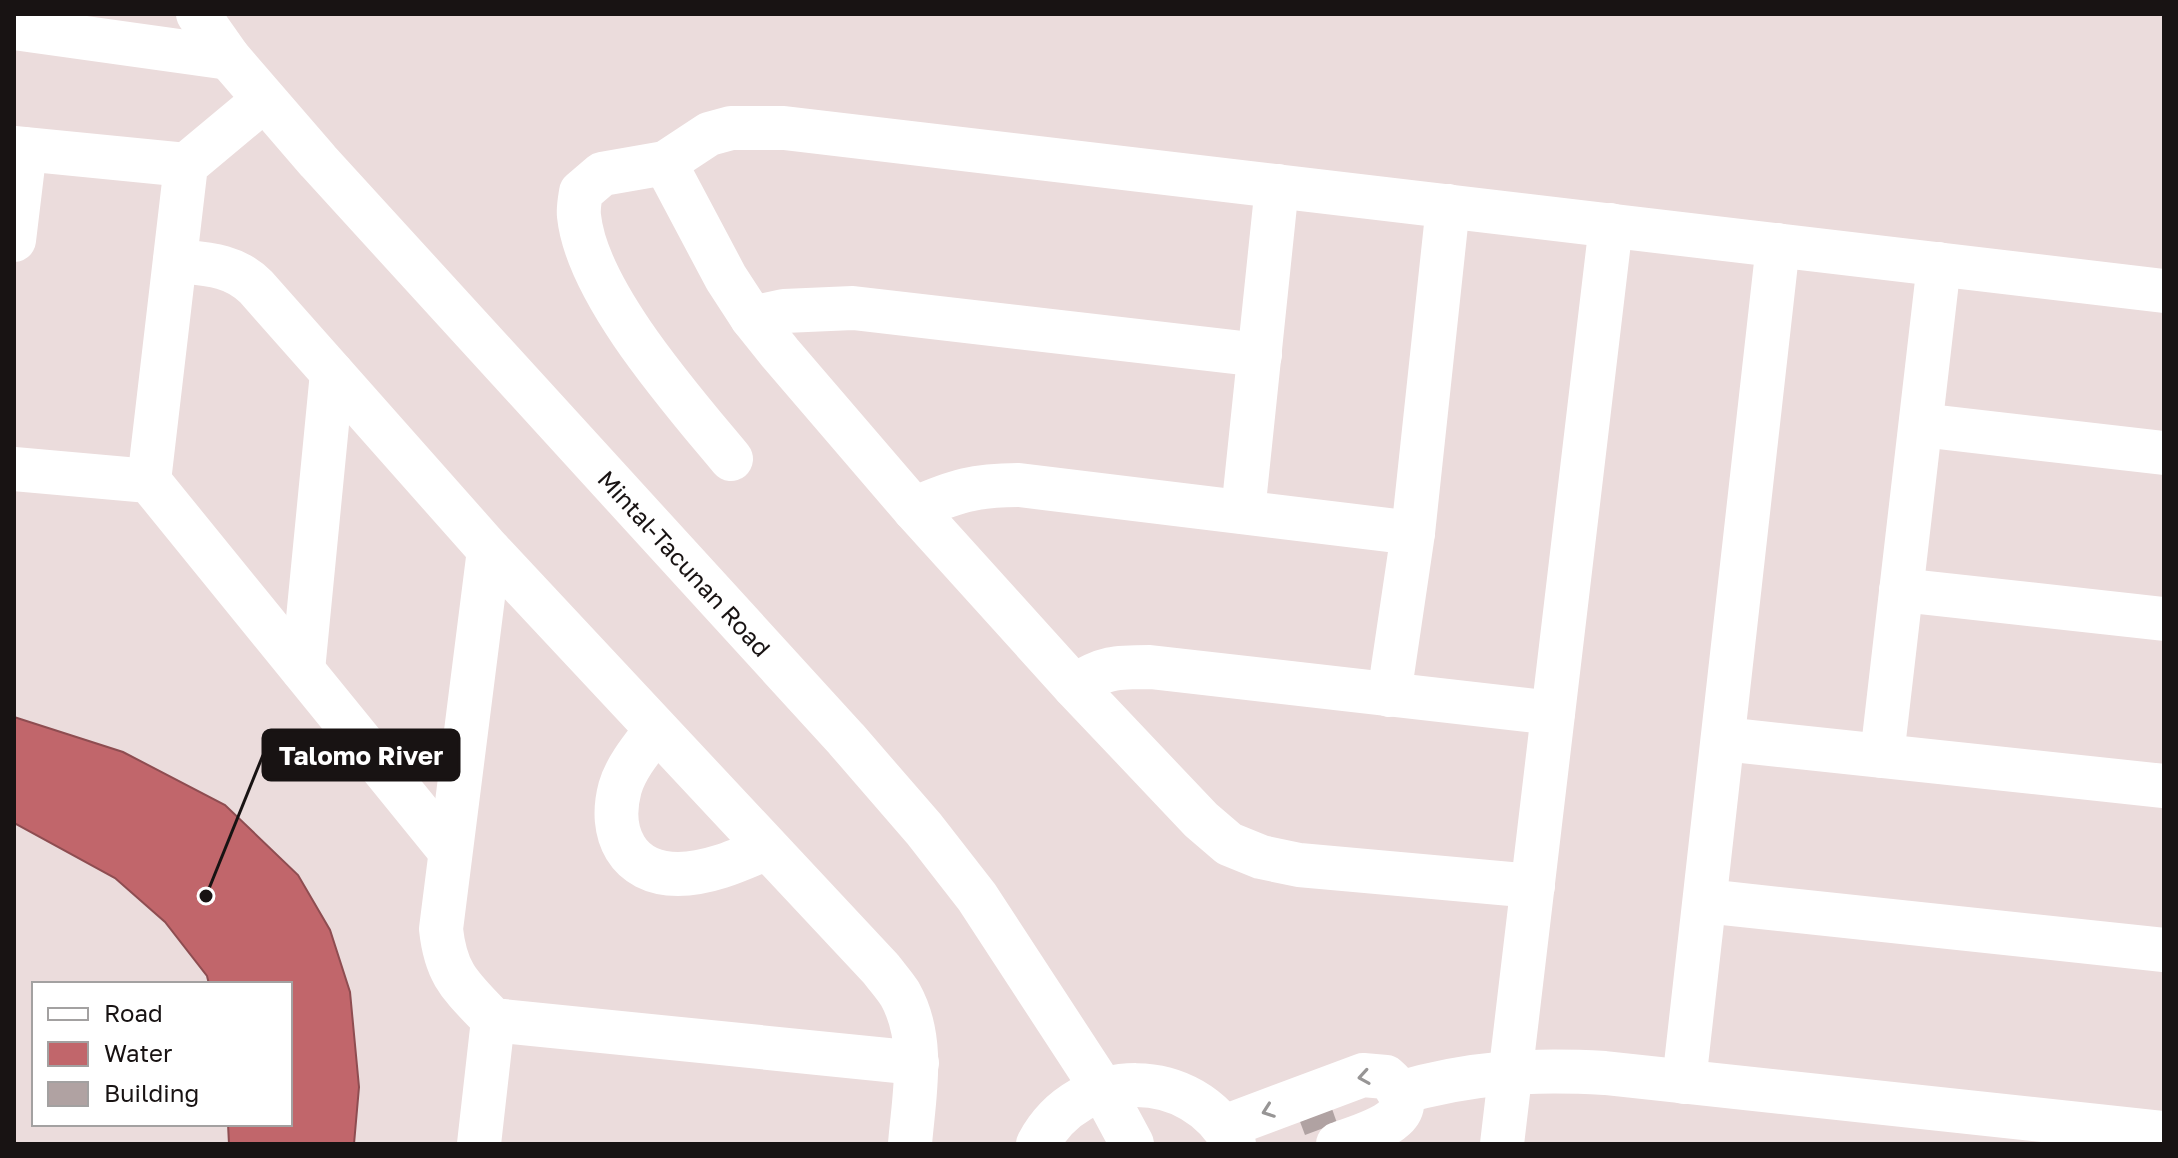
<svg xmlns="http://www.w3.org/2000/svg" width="2178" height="1158" font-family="'Golos Text',sans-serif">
	<rect width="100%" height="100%" fill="#ebdcdc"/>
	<polygon fill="#c1666b" stroke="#8e4d51" stroke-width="2" points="14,717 123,752 225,805 298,875 330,930 350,992 359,1087 354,1144 229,1144 228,1124 290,1124 290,984 209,984 207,976 165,922 115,878 14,823"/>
	<polygon fill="#b0a2a2" points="1331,1106 1337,1123 1305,1135 1299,1119"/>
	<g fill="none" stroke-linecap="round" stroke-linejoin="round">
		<g stroke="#fff" stroke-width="44">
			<path id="s1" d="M 198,14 L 229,58 L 318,161 L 846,739 L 924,829 L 977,897 L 1103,1090 L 1132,1144"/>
			<polyline points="14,28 229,58"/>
			<polyline points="14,148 186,165"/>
			<polyline points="665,163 726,278 752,318 780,353 914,509 1074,686 1201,820 1229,844 1261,857 1299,865 1533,886"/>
			<polyline points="14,240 25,149"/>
			<path d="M 175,261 C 206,264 233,264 256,287 L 489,550 L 881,969 C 887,977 895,986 900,994 C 926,1040 914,1095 910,1144"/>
			<polyline points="752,318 784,311 853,308 1260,355"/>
			<polyline points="1921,425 2164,453"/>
			<path d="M 731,459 C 682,400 587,293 579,216 C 578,208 580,199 581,192 L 602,174 L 665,163 L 709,134 L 731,128 L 784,128 L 2164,291"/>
			<polyline points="14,469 149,481 450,851"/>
			<polyline points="149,481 186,165 264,100"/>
			<path d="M 914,509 C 955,491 975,485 1019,485 L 1413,533"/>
			<polyline points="1243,512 1277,186"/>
			<path d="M 489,550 L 441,929 C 446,976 462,987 493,1020 L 917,1063"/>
			<polyline points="1901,590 2164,619"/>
			<polyline points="303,670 332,373"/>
			<path d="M 1074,686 C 1104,667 1116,667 1150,667 L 1553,713"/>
			<polyline points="1389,695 1413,533 1448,206"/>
			<path d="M 656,730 C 643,747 626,767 620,788 C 608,833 627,874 678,874 C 709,874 739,860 767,848"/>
			<polyline points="1723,739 2164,786"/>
			<polyline points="1882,756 1939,264"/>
			<polyline points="1705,901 2164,950"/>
			<polyline points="1684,1082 1778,245"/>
			<path d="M 1399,1093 C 1471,1072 1531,1069 1605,1073 L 2164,1133"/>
			<path d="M 1224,1127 L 1363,1075 L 1386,1077 C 1432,1117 1368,1133 1338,1144"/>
			<polyline points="479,1144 493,1020"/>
			<path d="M 1038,1144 C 1080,1065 1193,1066 1234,1144"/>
			<polyline points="1502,1144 1611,225"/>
		</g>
	</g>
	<defs><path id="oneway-chevron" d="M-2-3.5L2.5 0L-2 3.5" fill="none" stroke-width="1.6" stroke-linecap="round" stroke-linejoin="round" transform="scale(2)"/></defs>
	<g stroke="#979595">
		<use href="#oneway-chevron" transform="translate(1364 1077) rotate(171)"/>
		<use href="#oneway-chevron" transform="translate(1268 1111) rotate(160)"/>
	</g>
	<g text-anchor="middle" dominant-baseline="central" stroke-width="8" stroke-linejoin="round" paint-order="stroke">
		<g font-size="24" fill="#181313" stroke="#fff">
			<text stroke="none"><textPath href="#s1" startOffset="734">Mintal-Tacunan Road</textPath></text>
		</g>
	</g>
	<path fill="none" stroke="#181313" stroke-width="3" d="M206 896L263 755"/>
	<circle fill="#181313" stroke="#fff" stroke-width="3" cx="206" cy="896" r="8"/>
	<rect fill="#181313" stroke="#181313" stroke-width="3" x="263" y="730" width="196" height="50" rx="8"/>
	<g font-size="26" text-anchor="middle" font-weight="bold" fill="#fff">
		<text x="361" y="765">Talomo River</text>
	</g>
	<rect width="2178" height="1158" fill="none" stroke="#181313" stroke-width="32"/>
	<rect x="32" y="982" width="260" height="144" fill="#ffffff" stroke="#a3a1a1" stroke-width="2"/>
	<rect x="48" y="1008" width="40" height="12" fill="#ffffff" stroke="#a3a1a1" stroke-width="2"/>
	<text x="104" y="1022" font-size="24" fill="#181313">Road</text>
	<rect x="48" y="1042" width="40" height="24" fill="#c1666b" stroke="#a3a1a1" stroke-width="2"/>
	<text x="104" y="1062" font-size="24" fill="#181313">Water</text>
	<rect x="48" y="1082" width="40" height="24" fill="#b0a2a2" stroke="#a3a1a1" stroke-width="2"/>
	<text x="104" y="1102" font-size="24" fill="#181313">Building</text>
</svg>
